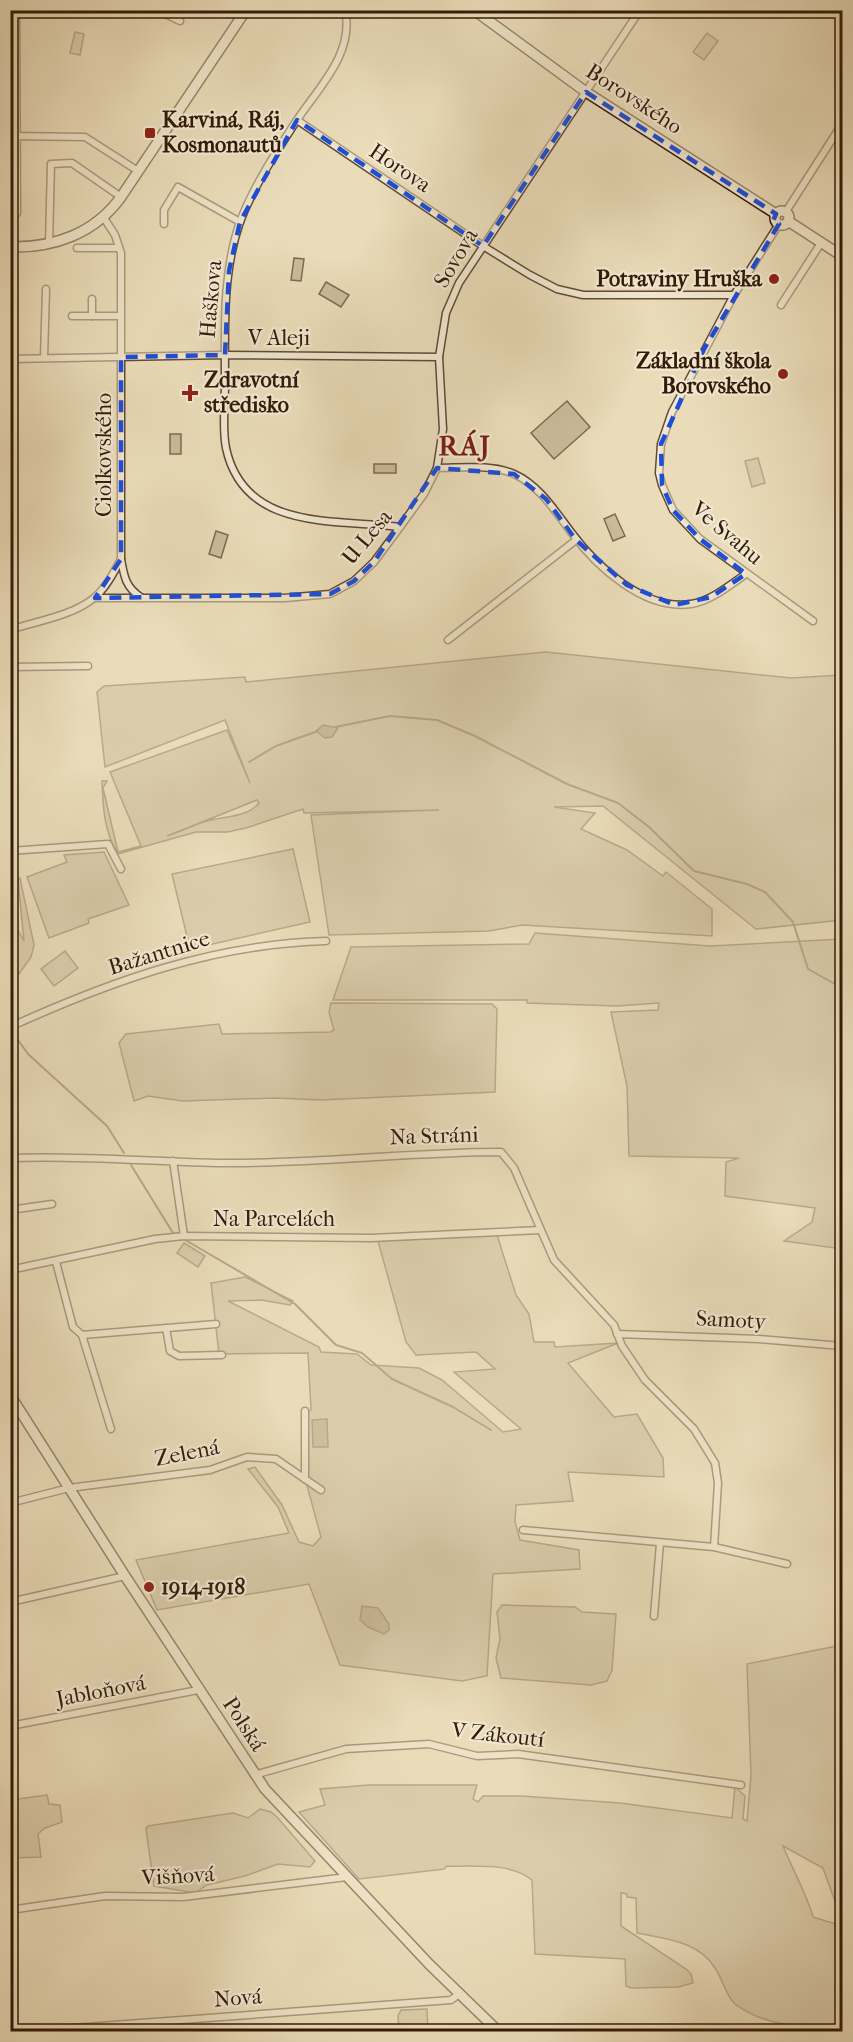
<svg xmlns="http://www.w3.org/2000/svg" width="853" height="2042" font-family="'IM FELL French Canon',serif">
	<rect width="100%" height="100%" fill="#eadcb9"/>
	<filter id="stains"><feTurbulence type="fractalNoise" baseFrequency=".00333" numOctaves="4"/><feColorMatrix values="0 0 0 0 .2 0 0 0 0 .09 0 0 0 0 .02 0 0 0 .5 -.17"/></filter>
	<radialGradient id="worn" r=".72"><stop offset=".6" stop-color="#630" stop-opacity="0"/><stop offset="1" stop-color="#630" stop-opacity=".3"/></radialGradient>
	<g fill="#cbbb9b" stroke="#806a51" stroke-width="1.5" fill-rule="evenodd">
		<polygon points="75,32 84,34 80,55 70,53"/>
		<polygon points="707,33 718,41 704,60 693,52"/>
		<polygon points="294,258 304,259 301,281 291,280"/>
		<polygon points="326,282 349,295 341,307 319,294"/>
		<polygon points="567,401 590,427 554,459 531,433"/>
		<rect x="170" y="434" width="11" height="20"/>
		<polygon points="758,458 765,483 752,487 745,461"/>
		<rect x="374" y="464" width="22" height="9"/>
		<polygon points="615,514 625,536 613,541 604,519"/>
		<polygon points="216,531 228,535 221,558 209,554"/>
		<path d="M 546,652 L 791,678 L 842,675 L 842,920 L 756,929 L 603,806 L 554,807 L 595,813 L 581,829 L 627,850 L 663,876 L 666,872 L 712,909 L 712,936 L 522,925 L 489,931 L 329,935 L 311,815 L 439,810 L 304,813 L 303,809 L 246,828 L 227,832 L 196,832 L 118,854 C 104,832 103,807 102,781 L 107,781 L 103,788 L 118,852 L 141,846 L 110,772 L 227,730 L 250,783 L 225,720 L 105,767 L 97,692 L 104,686 L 245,677 L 246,682 ZM 257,800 L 259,803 C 247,818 223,816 207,821 C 193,825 180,832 167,836 Z"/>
		<polygon points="293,849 310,922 190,949 172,874"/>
		<polygon points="104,852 129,905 88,919 89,923 49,938 27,877 67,862 64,855"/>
		<polygon points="20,878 34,945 31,957 19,974 11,963 17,977 14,972 11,974 10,916 24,941 18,880"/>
		<polygon points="10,880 13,885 18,927 11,914"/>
		<polygon points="535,933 710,946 842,939 842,1249 784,1241 812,1222 815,1208 725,1196 726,1162 739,1158 629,1156 627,1086 611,1012 658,1010 659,1003 617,1006 527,1003 527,1000 333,1000 351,947 529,944"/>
		<polygon points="65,951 78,968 54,986 41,969"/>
		<polygon points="331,1003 492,1004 497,1009 495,1092 321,1100 275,1098 183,1101 148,1096 134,1101 119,1043 126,1034 219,1024 222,1034 330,1032 334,1030 329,1012"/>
		<polygon points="497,1235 516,1295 529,1314 534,1342 554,1342 555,1347 618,1343 568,1363 614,1417 637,1414 663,1458 664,1477 568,1472 573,1501 516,1505 515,1522 520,1540 579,1550 580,1569 493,1574 487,1676 462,1681 340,1665 309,1584 157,1610 136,1560 289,1533 278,1507 248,1469 255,1467 282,1505 299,1542 313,1546 321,1537 306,1482 308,1411 311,1410 308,1353 219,1354 211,1283 245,1277 293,1301 290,1305 261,1300 228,1301 319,1347 321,1352 357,1354 371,1365 419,1368 442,1380 503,1432 521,1429 454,1372 495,1369 476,1352 416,1355 406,1342 378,1241"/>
		<polygon points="184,1243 205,1256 198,1267 177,1253"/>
		<polygon points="502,1605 575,1607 582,1612 616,1614 612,1670 607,1681 591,1685 501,1678 496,1658 500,1639 497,1612"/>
		<path d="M 842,1645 L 842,1921 L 823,1868 L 783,1846 C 793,1871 806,1892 813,1917 L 842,1926 L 842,2027 C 807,2028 765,2027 735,2004 C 726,1996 722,1978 715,1968 C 699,1941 665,1939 637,1933 L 636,1898 L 627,1897 L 627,1894 L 621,1893 L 621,1926 L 686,1969 L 691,1974 L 693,1983 L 678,1987 L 631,1988 L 626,1986 L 625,1959 L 535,1954 L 532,1880 C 511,1862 474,1867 447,1866 L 444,1869 L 359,1879 L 299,1812 L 325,1805 L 320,1789 L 369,1785 L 477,1785 L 473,1799 L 478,1802 L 483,1796 L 522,1796 L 620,1803 L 732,1818 L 735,1787 L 745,1796 L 743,1819 L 747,1821 L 751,1775 L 747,1664 Z"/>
		<polygon points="47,1795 49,1804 60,1805 62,1822 45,1828 38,1834 41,1857 11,1858 11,1800"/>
		<polygon points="260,1809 271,1812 277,1817 315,1861 310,1867 278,1864 245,1876 207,1885 195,1893 154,1886 146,1829 148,1826 233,1813 248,1818"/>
		<polygon points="427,2009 428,2031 399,2031 398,2016 401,2010"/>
	</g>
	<g fill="#ac9a7c" stroke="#7c674d" stroke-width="1.5">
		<polygon points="323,725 338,728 332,737 325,738 316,731"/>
		<polygon points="327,1419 328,1447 313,1447 312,1420"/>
		<polygon points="362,1606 378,1608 389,1624 389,1630 384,1634 368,1627 360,1620"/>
	</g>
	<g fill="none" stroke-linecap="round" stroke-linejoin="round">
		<g stroke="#7c674d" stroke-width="2">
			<polyline points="335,727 390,716 437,720 475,736 567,784 618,803 649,827 694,871 747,884 765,892 793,922 808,969 842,988"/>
			<polyline points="249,762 276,746 318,731"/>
			<polyline points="13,1033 28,1054 107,1126 124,1153"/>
			<polyline points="131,1165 173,1233"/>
			<polyline points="187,1241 295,1304 336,1345 362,1353 392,1379 453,1407 491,1430"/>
		</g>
		<defs>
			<g id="street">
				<polyline points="16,10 17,213"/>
				<polyline points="157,10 180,21"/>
				<path d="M 345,10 C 355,54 317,89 295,123 C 275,154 253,187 240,222 C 222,273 225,331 225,384 C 225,404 222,429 226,448 C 244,532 336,519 400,527"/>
				<polyline points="297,120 483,246 530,275 557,289 583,295 734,295"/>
				<polyline points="10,136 85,137 138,171"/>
				<polyline points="785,213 842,124"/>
				<polyline points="164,224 164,210 178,187 240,222"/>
				<polyline points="779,224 734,295 672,412 661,444 659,473 662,485 673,510 700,539 813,621"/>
				<polyline points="49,243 51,164 72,163 121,197"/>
				<polyline points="77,248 119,248"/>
				<polyline points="92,299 92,316"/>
				<polyline points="781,305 821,243"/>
				<polyline points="72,316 120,316"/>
				<polyline points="44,358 46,289"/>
				<polyline points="10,359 225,355 439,357"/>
				<polyline points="10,423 12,359"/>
				<path d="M 437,468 C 461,468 491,464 514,474 C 539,485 555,511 571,532 C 596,566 644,611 691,604 C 711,601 730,585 746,574"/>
				<path d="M 121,559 C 124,577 126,588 142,598"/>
				<polyline points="95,598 285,598 330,594 354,581 374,562 400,527 424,494 437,468 443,429 439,357 446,313 459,283 640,10"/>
				<path d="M 10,630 C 37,621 72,616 94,598 C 106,588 114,572 121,559 L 121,253 L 115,235 L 104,218"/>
				<polyline points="448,640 576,540"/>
				<polyline points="10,667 88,666"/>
				<polyline points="10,851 108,844 121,869"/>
				<path d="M 10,1027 C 111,981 214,944 326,941"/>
				<path d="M 10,1158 C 82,1155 153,1162 224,1163 C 316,1164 408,1152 501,1152 L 514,1168 L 554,1260 L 614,1325 L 622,1346 L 645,1380 L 694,1429 L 715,1463 L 718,1483 L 714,1547"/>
				<polyline points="173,1161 184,1236"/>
				<polyline points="10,1210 52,1204"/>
				<polyline points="56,1262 73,1327 82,1335 216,1324"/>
				<polyline points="10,1270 155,1239 184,1236 371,1238 540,1230"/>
				<polyline points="166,1328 170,1351 179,1356 222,1355"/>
				<polyline points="617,1334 759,1339 842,1346"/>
				<polyline points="82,1335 111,1429"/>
				<polyline points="305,1411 305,1479"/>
				<polyline points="10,1503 69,1488 210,1470 247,1457 276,1459 321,1490"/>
				<polyline points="523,1530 714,1547 787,1564"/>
				<polyline points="10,1602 125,1576"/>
				<polyline points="654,1616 660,1543"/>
				<polyline points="10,1726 198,1690"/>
				<polyline points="254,1775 346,1749 429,1744 477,1756 518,1754 741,1785"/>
				<polyline points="10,1910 105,1896 183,1897 347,1877"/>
				<polyline points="18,2032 451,2000 459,1994"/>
			</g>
			<g id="secondary">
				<polyline points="474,10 586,92 776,214"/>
				<circle cx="782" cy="218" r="7"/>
				<polyline points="788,221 842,256"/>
				<path d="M 10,247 C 55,248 95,233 121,197 L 246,10"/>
				<polyline points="10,1395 125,1576 265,1789 429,1964 499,2032"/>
			</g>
		</defs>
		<use href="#street" stroke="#624a34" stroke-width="9"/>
		<use href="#secondary" stroke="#341a07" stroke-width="12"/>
		<use href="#street" stroke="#f1e8d2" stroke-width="6"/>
		<use href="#secondary" stroke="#f1e8d2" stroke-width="9"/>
	</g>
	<path d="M0 0H853V2042H0ZM 586,92 L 776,214 L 773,221 L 779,224 L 704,349 L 661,444 L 662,485 L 673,510 L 700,539 L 746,574 L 711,597 L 675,605 L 627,585 L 576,540 L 546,499 L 514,474 L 437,468 L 374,562 L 354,581 L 330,594 L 95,598 L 121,559 L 121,357 L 225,355 L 229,271 L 240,222 L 297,120 L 483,246 Z" fill="#eadcb9" fill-opacity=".55" fill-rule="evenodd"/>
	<path fill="none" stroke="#1d4ed8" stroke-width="4.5" stroke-dasharray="12 8" stroke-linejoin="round" d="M 586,92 L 776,214 L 773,221 L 779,224 L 704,349 L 661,444 L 662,485 L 673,510 L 700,539 L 746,574 L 711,597 L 675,605 L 627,585 L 576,540 L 546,499 L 514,474 L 437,468 L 374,562 L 354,581 L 330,594 L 95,598 L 121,559 L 121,357 L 225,355 L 229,271 L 240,222 L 297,120 L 483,246 Z"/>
	<g fill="#8f2418" stroke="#f1e8d2" stroke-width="2">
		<rect x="144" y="127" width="12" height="12" rx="3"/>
		<circle cx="774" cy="279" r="6"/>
		<circle cx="783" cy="374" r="6"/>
		<path d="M187 384h6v6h6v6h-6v6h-6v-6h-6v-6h6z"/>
		<circle cx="149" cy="1587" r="6"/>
	</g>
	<g text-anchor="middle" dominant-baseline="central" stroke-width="4.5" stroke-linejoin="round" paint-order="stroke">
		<g font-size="22" fill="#341a07" stroke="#f1e8d2">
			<text transform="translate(634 99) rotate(33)">Borovského</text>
			<text transform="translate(400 168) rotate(34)">Horova</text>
			<text transform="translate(456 258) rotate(-59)">Sovova</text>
			<text transform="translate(211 299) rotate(-85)">Haškova</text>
			<text x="279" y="338">V Aleji</text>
			<text transform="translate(104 455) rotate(-90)">Ciolkovského</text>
			<text transform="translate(727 533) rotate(40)">Ve Svahu</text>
			<text transform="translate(367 537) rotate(-50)">U Lesa</text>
			<text transform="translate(159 953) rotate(-17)">Bažantnice</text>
			<text transform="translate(434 1136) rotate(-2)">Na Stráni</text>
			<text x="274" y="1219">Na Parcelách</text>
			<text transform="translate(731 1320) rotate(3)">Samoty</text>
			<text transform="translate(187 1453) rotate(-11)">Zelená</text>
			<text transform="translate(101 1691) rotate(-11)">Jabloňová</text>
			<text transform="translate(244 1724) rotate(57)">Polská</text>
			<text transform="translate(498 1735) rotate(6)">V Zákoutí</text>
			<text transform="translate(178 1876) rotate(-3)">Višňová</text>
			<text transform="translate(238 1998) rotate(-4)">Nová</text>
		</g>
		<g font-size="22" font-weight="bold" fill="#341a07" stroke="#f1e8d2" text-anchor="start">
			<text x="162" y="120">Karviná, Ráj,<tspan x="162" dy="25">Kosmonautů</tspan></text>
			<text x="762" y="279" text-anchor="end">Potraviny Hruška</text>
			<text x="771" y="361" text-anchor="end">Základní škola<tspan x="771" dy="25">Borovského</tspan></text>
			<text x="204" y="380">Zdravotní<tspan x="204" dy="25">středisko</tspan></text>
			<text x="161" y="1587">1914-1918</text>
		</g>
		<g font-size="28" font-weight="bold" letter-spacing="1.5" fill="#7a1f14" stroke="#f1e8d2">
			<text x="465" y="445">RÁJ</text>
		</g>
	</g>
	<rect width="853" height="2042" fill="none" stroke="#eadcb9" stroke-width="36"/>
	<rect x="12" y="12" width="829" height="2018" fill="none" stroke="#341a07" stroke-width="3"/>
	<rect x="18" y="18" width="817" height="2006" fill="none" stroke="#341a07" stroke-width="1.5"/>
	<rect width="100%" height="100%" filter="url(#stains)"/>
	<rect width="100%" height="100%" fill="url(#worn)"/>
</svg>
